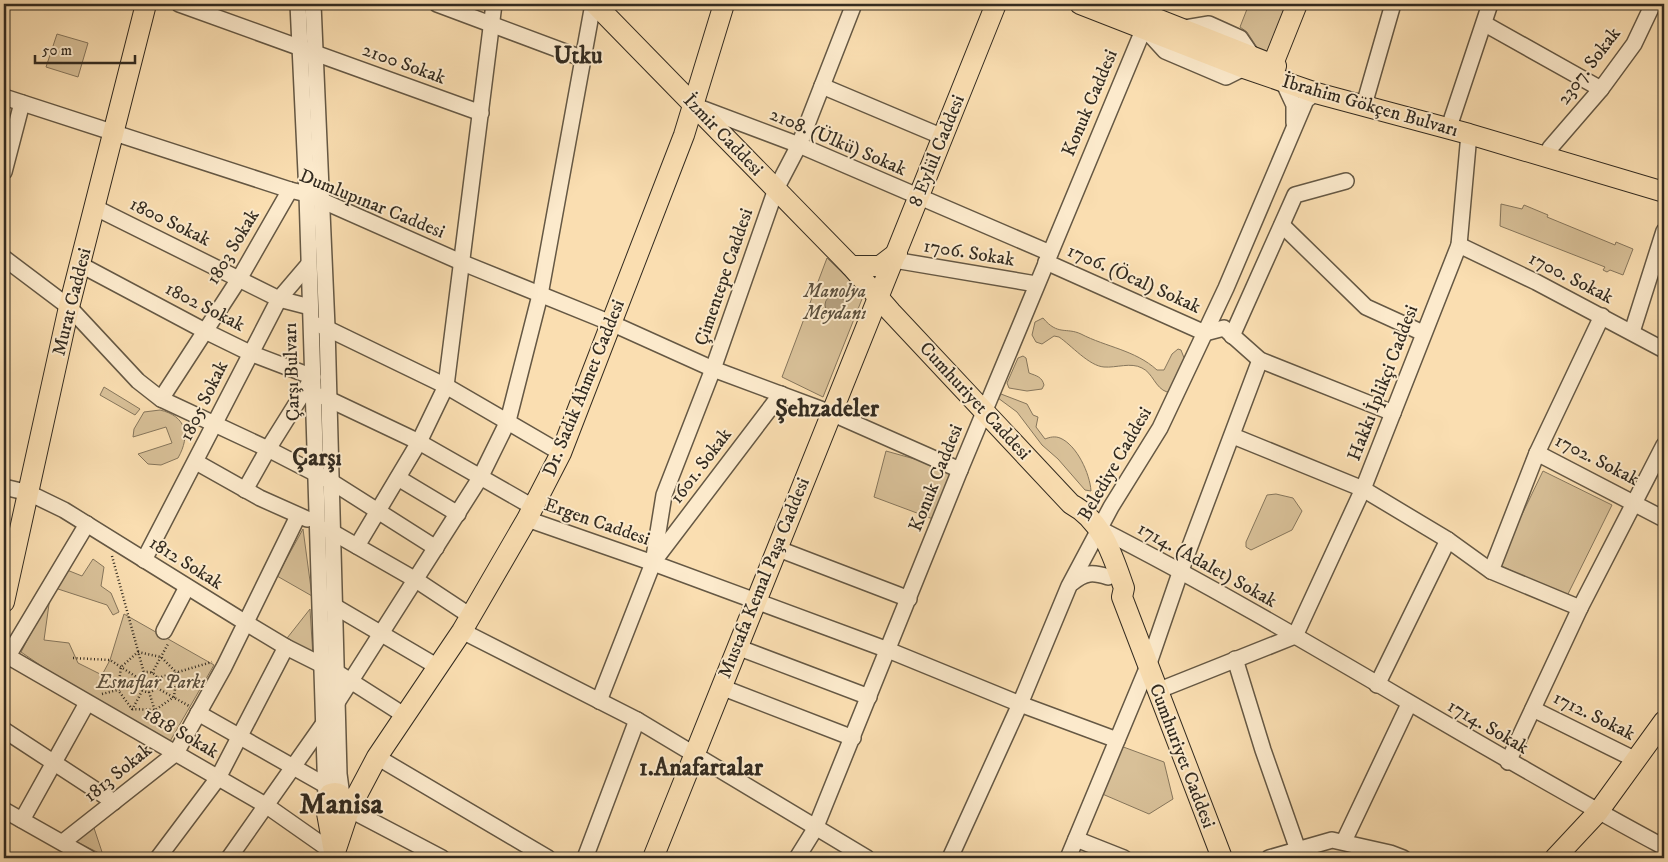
<svg xmlns="http://www.w3.org/2000/svg" width="1668" height="862" font-family="'IM FELL DW Pica',serif">
	<rect width="100%" height="100%" fill="#fadeb1"/>
	<filter id="stains"><feTurbulence type="fractalNoise" baseFrequency=".004" numOctaves="4"/><feColorMatrix values="0 0 0 0 .2 0 0 0 0 .09 0 0 0 0 .02 0 0 0 .5 -.17"/></filter>
	<radialGradient id="worn" r=".72"><stop offset=".6" stop-color="#630" stop-opacity="0"/><stop offset="1" stop-color="#630" stop-opacity=".3"/></radialGradient>
	<g fill="#d8c098" stroke="#86765c">
		<polygon points="1249,4 1288,4 1268,54 1260,52 1247,32 1240,27"/>
		<polygon points="57,34 88,43 78,77 46,67"/>
		<polygon points="1501,204 1522,209 1524,205 1548,215 1547,217 1615,245 1616,242 1633,249 1623,275 1610,270 1607,272 1603,270 1605,267 1500,226"/>
		<polygon points="827,258 864,294 823,397 782,377"/>
		<path d="M 1043,318 C 1058,336 1066,327 1081,334 C 1106,347 1135,350 1157,370 L 1164,370 L 1172,354 L 1178,349 L 1181,350 L 1186,363 L 1176,385 L 1167,392 C 1155,388 1153,373 1142,368 C 1131,362 1116,368 1104,367 C 1089,366 1071,345 1059,337 L 1054,336 L 1042,344 L 1036,342 L 1032,335 L 1035,322 Z"/>
		<path d="M 1023,356 L 1026,358 L 1029,373 C 1037,376 1042,377 1044,385 L 1042,389 L 1027,391 L 1009,388 L 1007,383 L 1018,358 Z"/>
		<polygon points="104,387 140,409 135,415 100,395"/>
		<path d="M 1001,394 L 1027,404 L 1033,415 L 1038,417 L 1036,427 L 1045,439 C 1050,437 1055,436 1060,438 C 1077,445 1090,474 1091,491 L 1085,490 L 1058,459 L 1042,445 L 1017,412 L 998,398 Z"/>
		<path d="M 160,410 C 186,416 191,435 178,458 L 161,465 L 148,464 L 138,454 L 172,443 L 166,427 L 133,437 L 134,429 L 144,412 Z"/>
		<polygon points="886,451 954,470 933,519 874,497"/>
		<polygon points="1543,471 1612,505 1566,598 1498,564"/>
		<polygon points="1267,495 1276,494 1293,498 1302,511 1292,530 1251,550 1246,547 1246,542"/>
		<polygon points="303,529 312,596 277,576"/>
		<polygon points="93,559 104,567 101,586 111,593 119,612 113,615 107,605 55,588 67,570 82,576"/>
		<polygon points="50,597 44,640 69,643 78,663 102,675 110,660 124,614 214,665 169,743 91,700 21,652"/>
		<polygon points="310,609 313,657 284,642"/>
		<polygon points="1118,745 1164,762 1173,799 1149,814 1100,793"/>
		<polygon points="92,822 103,855 69,838"/>
	</g>
	<circle fill="#b6a180" stroke="#82725a" cx="835" cy="305" r="10"/>
	<g fill="none" stroke-linecap="round" stroke-linejoin="round">
		<defs>
			<g id="minor">
				<polyline points="179,4 481,113"/>
				<polyline points="298,4 307,194 326,798"/>
				<polyline points="313,4 327,327 339,774 342,796"/>
				<polyline points="437,4 584,59"/>
				<polyline points="1485,24 1601,89"/>
				<polyline points="1185,28 1209,24 1240,38 1253,57"/>
				<polyline points="1281,77 1294,105 1294,123"/>
				<polyline points="822,86 943,137"/>
				<polyline points="4,97 290,190 307,194 463,263 611,323 713,369 831,413 960,470"/>
				<polyline points="1366,98 1393,4"/>
				<polyline points="698,107 799,145 1050,253"/>
				<polyline points="1451,121 1490,4"/>
				<polyline points="1550,148 1601,89 1634,44 1653,4"/>
				<polyline points="4,172 22,103"/>
				<polyline points="96,208 279,299 310,307"/>
				<polyline points="1282,225 1366,307 1423,333"/>
				<polyline points="1459,245 1536,282 1664,350"/>
				<polyline points="4,258 69,307 138,381 161,399 268,449 332,482 436,548"/>
				<polyline points="894,260 1036,284"/>
				<polyline points="1046,262 1205,333 1224,328 1260,360 1393,413"/>
				<polyline points="81,265 205,331 250,353 313,377 268,449 245,490"/>
				<polyline points="320,325 446,386 561,453"/>
				<polyline points="1632,332 1664,231"/>
				<polyline points="1232,336 1295,195 1346,181"/>
				<polyline points="322,396 419,442 533,507"/>
				<polyline points="161,399 239,279 290,190"/>
				<polyline points="1233,436 1363,489 1448,540 1491,571 1580,608"/>
				<polyline points="1537,453 1664,519"/>
				<polyline points="196,462 260,498 307,519"/>
				<polyline points="398,478 458,514"/>
				<polyline points="4,487 29,493 64,510 246,623 286,647 338,673 404,715"/>
				<polyline points="527,519 653,563 888,650 1020,704 1117,740"/>
				<polyline points="327,529 416,580 469,615"/>
				<path d="M 1100,529 C 1292,627 1474,746 1664,847"/>
				<polyline points="357,546 419,442 446,386 494,4"/>
				<polyline points="776,548 909,599"/>
				<polyline points="144,560 279,299 308,265"/>
				<polyline points="654,561 781,394"/>
				<polyline points="1491,571 1537,453 1602,316"/>
				<path d="M 1072,583 C 1085,572 1093,572 1108,577"/>
				<polyline points="329,603 438,667"/>
				<polyline points="164,631 187,587"/>
				<polyline points="462,631 637,720 867,858"/>
				<polyline points="1295,636 1363,489 1459,245 1469,134"/>
				<polyline points="737,647 869,697"/>
				<polyline points="4,654 267,806 334,853"/>
				<polyline points="8,656 87,524"/>
				<polyline points="1235,659 1263,750 1298,850"/>
				<polyline points="1377,685 1448,540"/>
				<polyline points="721,687 853,738"/>
				<polyline points="1157,691 1295,636"/>
				<polyline points="338,701 480,478 508,421 540,295 593,4"/>
				<polyline points="599,701 653,563 664,495 713,369 776,189 799,145 854,4"/>
				<polyline points="1533,709 1636,760"/>
				<polyline points="198,713 325,785"/>
				<polyline points="4,730 114,802"/>
				<polyline points="377,757 548,858"/>
				<polyline points="1508,762 1580,608 1664,445"/>
				<polyline points="343,806 442,858"/>
				<polyline points="4,810 89,858"/>
				<polyline points="22,820 87,703"/>
				<polyline points="1076,839 1124,858"/>
				<polyline points="1344,841 1409,704"/>
				<polyline points="63,842 176,753 224,667 298,516"/>
				<polyline points="158,858 218,778 286,647"/>
				<polyline points="229,858 324,723"/>
				<polyline points="585,858 637,720"/>
				<polyline points="797,858 815,829 960,470 1144,28 1165,51 1226,77 1244,68"/>
				<polyline points="950,858 1020,704 1069,586 1111,507 1160,428 1226,288 1306,100 1316,93"/>
				<polyline points="1068,858 1148,666 1181,570 1260,360"/>
				<polyline points="1269,858 1332,840 1390,853 1403,858"/>
			</g>
			<g id="major">
				<path d="M 595,4 L 851,266 L 891,312 L 1071,504 C 1103,521 1113,557 1124,588 L 1122,597 L 1222,858"/>
				<polyline points="1080,4 1244,68 1316,93 1469,134 1664,192"/>
				<polyline points="1119,4 1276,66"/>
				<polyline points="1273,64 1297,4"/>
				<polyline points="851,266 880,266 897,253"/>
				<polyline points="4,602 69,307 146,4"/>
				<path d="M 326,808 L 331,812 L 340,810 L 344,802 C 343,795 338,791 330,794 L 325,802 L 334,852"/>
				<polyline points="333,858 349,810 377,757 462,631 527,519 561,453 684,135 724,4"/>
				<polyline points="653,858 996,4"/>
				<polyline points="1555,858 1598,812 1664,721"/>
			</g>
		</defs>
		<use href="#minor" stroke="#655844" stroke-width="18"/>
		<use href="#major" stroke="#332b20" stroke-width="22"/>
		<g stroke="#332b20" stroke-width="2.5" stroke-dasharray="1 2.5" stroke-linecap="butt">
			<polyline points="112,556 144,673"/>
			<polygon points="138,652 161,657 177,673 174,697 155,710 132,709 118,690 121,667"/>
			<polyline points="73,658 110,660 138,678"/>
			<circle cx="148" cy="682" r="10"/>
			<polyline points="152,673 168,644"/>
			<polyline points="158,678 212,662"/>
			<polyline points="157,688 189,706"/>
			<polyline points="149,692 160,727"/>
			<polyline points="102,694 137,685"/>
			<polyline points="132,710 142,691"/>
		</g>
		<use href="#minor" stroke="#fceacc" stroke-width="15"/>
		<use href="#major" stroke="#fadeb1" stroke-width="20"/>
	</g>
	<g text-anchor="middle" dominant-baseline="central" stroke-width="4" stroke-linejoin="round" paint-order="stroke">
		<g font-size="19" fill="#332b20" stroke="#fceacc">
			<text transform="translate(404 64) rotate(20)">2100 Sokak</text>
			<text transform="translate(1589 66) rotate(-53)">2307. Sokak</text>
			<text transform="translate(1090 103) rotate(-67)">Konuk Caddesi</text>
			<text transform="translate(1370 106) rotate(16)">İbrahim Gökçen Bulvarı</text>
			<text transform="translate(723 135) rotate(46)">İzmir Caddesi</text>
			<text transform="translate(838 142) rotate(23)">2108. (Ülkü) Sokak</text>
			<text transform="translate(937 151) rotate(-68)">8 Eylül Caddesi</text>
			<text transform="translate(372 204) rotate(22)">Dumlupınar Caddesi</text>
			<text transform="translate(170 222) rotate(26)">1800 Sokak</text>
			<text transform="translate(233 247) rotate(-59)">1803 Sokak</text>
			<text transform="translate(969 253) rotate(9)">1706. Sokak</text>
			<text transform="translate(724 277) rotate(-71)">Çimentepe Caddesi</text>
			<text transform="translate(1571 278) rotate(27)">1700. Sokak</text>
			<text transform="translate(1134 279) rotate(24)">1706. (Öcal) Sokak</text>
			<text transform="translate(72 302) rotate(-76)">Murat Caddesi</text>
			<text transform="translate(205 307) rotate(27)">1802 Sokak</text>
			<text transform="translate(292 372) rotate(-92)">Çarşı Bulvarı</text>
			<text transform="translate(1383 383) rotate(-69)">Hakkı İplikçi Caddesi</text>
			<text transform="translate(584 388) rotate(-68)">Dr. Sadık Ahmet Caddesi</text>
			<text transform="translate(204 401) rotate(-64)">1805 Sokak</text>
			<text transform="translate(975 401) rotate(47)">Cumhuriyet Caddesi</text>
			<text transform="translate(1597 460) rotate(27)">1702. Sokak</text>
			<text transform="translate(1115 464) rotate(-60)">Belediye Caddesi</text>
			<text transform="translate(701 466) rotate(-53)">1601. Sokak</text>
			<text transform="translate(936 478) rotate(-68)">Konuk Caddesi</text>
			<text transform="translate(597 522) rotate(19)">Ergen Caddesi</text>
			<text transform="translate(186 563) rotate(32)">1812 Sokak</text>
			<text transform="translate(1207 565) rotate(29)">1714. (Adalet) Sokak</text>
			<text transform="translate(764 578) rotate(-68)">Mustafa Kemal Paşa Caddesi</text>
			<text transform="translate(1594 716) rotate(26)">1712. Sokak</text>
			<text transform="translate(1488 727) rotate(30)">1714. Sokak</text>
			<text transform="translate(181 733) rotate(30)">1818 Sokak</text>
			<text transform="translate(1182 756) rotate(69)">Cumhuriyet Caddesi</text>
			<text transform="translate(118 773) rotate(-39)">1813 Sokak</text>
		</g>
		<g font-size="19" font-style="italic" fill="#5c503e" stroke="#fceacc">
			<text x="835" y="291">Manolya<tspan x="835" dy="22">Meydanı</tspan></text>
			<text x="151" y="682">Esnaflar Parkı</text>
		</g>
		<g font-size="24" font-weight="bold" fill="#332b20" stroke="#fceacc">
			<text x="578" y="56">Utku</text>
			<text x="827" y="409">Şehzadeler</text>
			<text x="317" y="458">Çarşı</text>
			<text x="701" y="768">1.Anafartalar</text>
		</g>
		<g font-size="29" font-weight="bold" fill="#332b20" stroke="#fceacc">
			<text x="341" y="805">Manisa</text>
		</g>
	</g>
	<rect width="1668" height="862" fill="none" stroke="#fadeb1" stroke-width="20"/>
	<rect x="5" y="5" width="1658" height="852" fill="none" stroke="#332b20" stroke-width="2.5"/>
	<rect x="10" y="10" width="1648" height="842" fill="none" stroke="#332b20"/>
	<path d="M35 55v8h100v-8" fill="none" stroke="#332b20" stroke-width="2.5"/>
	<text x="42" y="55" font-size="15" fill="#332b20" stroke="#fceacc" stroke-width="4" paint-order="stroke">50 m</text>
	<rect width="100%" height="100%" filter="url(#stains)"/>
	<rect width="100%" height="100%" fill="url(#worn)"/>
</svg>
